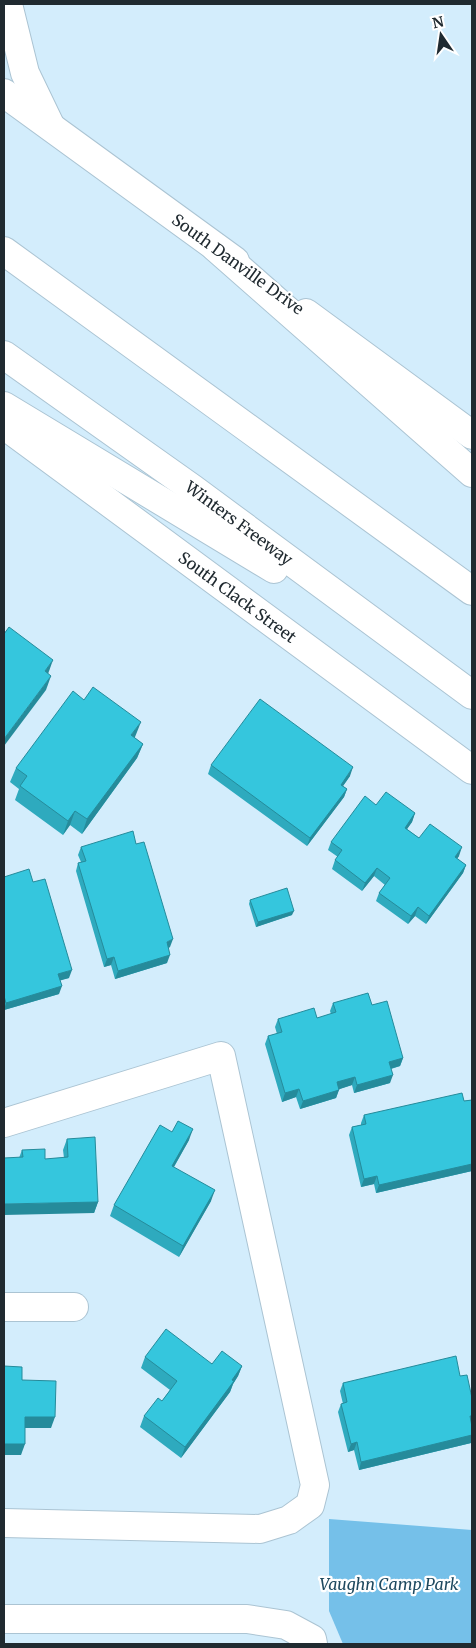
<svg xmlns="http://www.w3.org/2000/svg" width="476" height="1648" font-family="Merriweather,serif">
	<rect width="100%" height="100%" fill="#d3edfc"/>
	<polygon fill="#75c0e9" points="329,1519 472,1530 472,1644 343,1644 329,1611"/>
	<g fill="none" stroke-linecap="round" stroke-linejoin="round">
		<defs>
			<g id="minor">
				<polyline points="8,4 25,73 50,125"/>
				<polyline points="4,1123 221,1056 315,1485 310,1505 289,1520 260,1529 4,1523"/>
				<polyline points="4,1307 74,1307"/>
				<polyline points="4,1619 247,1619 286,1625 312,1639 313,1644"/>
			</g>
			<g id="major">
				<polyline points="4,93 235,261"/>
				<polyline points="306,313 472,435"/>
				<path id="s1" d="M 4,425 L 472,770"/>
			</g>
			<g id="highway">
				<polyline points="215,247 472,473"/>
				<polyline points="4,251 472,591"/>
				<path id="s2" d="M 4,355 L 193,489 L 472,695"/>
				<polyline points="4,406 274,569"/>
			</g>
		</defs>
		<use href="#minor" stroke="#abc4d3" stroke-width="30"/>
		<use href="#major" stroke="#abc4d3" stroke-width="30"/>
		<use href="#highway" stroke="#abc4d3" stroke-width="30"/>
		<use href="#minor" stroke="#fff" stroke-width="28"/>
		<use href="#major" stroke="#fff" stroke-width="28"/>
		<use href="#highway" stroke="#fff" stroke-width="28"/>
	</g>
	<g fill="#2eaabe">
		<polygon points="135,737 135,738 143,744 137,758 82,834 70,825 63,835 15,800 19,789 10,782 16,768"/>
		<polygon points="211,765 350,776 343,786 347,789 344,797 307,846 208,774"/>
		<polygon points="376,805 415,813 412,822 407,829 419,838 459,856 457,859 466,865 463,873 426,924 415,916 408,924 376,901 379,893 385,885 374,876 362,891 332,869 335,860 338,857 328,850 331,842"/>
		<polygon points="81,847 170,947 168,948 167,963 115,979 111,965 104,967 76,871 78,863 81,862 78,855"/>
		<polygon points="4,877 33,882 69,978 60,980 59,994 4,1010"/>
		<polygon points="250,900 292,915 256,927 249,904"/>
		<polygon points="333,1003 372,1005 403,1058 400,1066 391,1069 390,1083 354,1093 352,1085 339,1089 336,1098 300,1109 296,1097 282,1102 265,1044 268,1036 277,1034 275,1027 278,1019 317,1018 331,1014 330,1011"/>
		<polygon points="472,1100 472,1171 376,1193 374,1184 361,1187 349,1135 352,1127 361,1125 361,1123 364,1115 464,1101"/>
		<polygon points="172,1132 189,1140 174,1167 211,1201 179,1257 110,1216 114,1205"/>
		<polygon points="67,1139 98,1202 94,1213 19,1158 22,1150 45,1159 64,1158 63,1150"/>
		<polygon points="145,1357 242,1366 238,1376 233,1384 230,1392 181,1458 140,1427 144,1416 162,1401 170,1390 141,1368"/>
		<polygon points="460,1376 472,1398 472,1423 471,1423 472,1427 472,1440 471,1443 359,1470 354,1450 348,1452 338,1412 341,1404 343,1404 340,1391 343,1383"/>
	</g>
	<g fill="#258b9b">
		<polygon points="53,660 48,674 45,671"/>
		<polygon points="51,676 46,690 4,746 4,739"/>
		<polygon points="141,722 135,737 126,750 131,735"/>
		<polygon points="143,744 137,758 82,834 87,819"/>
		<polygon points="353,767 350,776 338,793 341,785"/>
		<polygon points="347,789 344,797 307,846 310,838"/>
		<polygon points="75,811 70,825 63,835 68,821"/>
		<polygon points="415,813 412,822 402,836 405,828"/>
		<polygon points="462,847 459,856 452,865 455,857"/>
		<polygon points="466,865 463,873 426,924 429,916"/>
		<polygon points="377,868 374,876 362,891 365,883"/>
		<polygon points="418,907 415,916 408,924 411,916"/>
		<polygon points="294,911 292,915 256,927 258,922"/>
		<polygon points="173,939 170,947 164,950 167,942"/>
		<polygon points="170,955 167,963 115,979 118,971"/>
		<polygon points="114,957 111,965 104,967 107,959"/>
		<polygon points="72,970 69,978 55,982 58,974"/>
		<polygon points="62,986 59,994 4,1010 6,1003"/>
		<polygon points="403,1058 400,1066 386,1070 389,1062"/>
		<polygon points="393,1075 390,1083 354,1093 357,1085"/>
		<polygon points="355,1077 352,1085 334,1091 337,1082"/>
		<polygon points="299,1089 296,1097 282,1102 285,1093"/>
		<polygon points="339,1090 336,1098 300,1109 303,1101"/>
		<polygon points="193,1129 189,1140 168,1177 172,1166"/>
		<polygon points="472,1164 472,1171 376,1193 379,1185"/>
		<polygon points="377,1176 374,1184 361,1187 364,1179"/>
		<polygon points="215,1190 211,1201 179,1257 183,1246"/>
		<polygon points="98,1202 94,1213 4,1215 4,1204"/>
		<polygon points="242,1366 238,1376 233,1384 230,1392 181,1458 185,1447"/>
		<polygon points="470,1416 472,1416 472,1423 467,1424"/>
		<polygon points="25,1417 55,1417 51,1428 21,1428"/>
		<polygon points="472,1435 472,1440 471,1443 359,1470 361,1462"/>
		<polygon points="357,1442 354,1450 348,1452 351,1444"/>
		<polygon points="4,1444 25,1444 21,1455 4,1455"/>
	</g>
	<g fill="#35c6dd" stroke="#258b9b">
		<polygon points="9,627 53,660 45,671 51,676 4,739 4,634"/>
		<polygon points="93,687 141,722 131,735 143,744 87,819 75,811 68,821 20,786 27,776 16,768 73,691 84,700"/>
		<polygon points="260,699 353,767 341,785 347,789 310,838 211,765"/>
		<polygon points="386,792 415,813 405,828 419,838 430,824 462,847 455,857 466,865 429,916 418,907 411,916 379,893 390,878 377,868 365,883 335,860 342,850 331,842 365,796 376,805"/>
		<polygon points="133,831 136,844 144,842 173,939 167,942 170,955 118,971 114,957 107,959 78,863 86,861 81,847"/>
		<polygon points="29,869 33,882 45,879 72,970 58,974 62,986 6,1003 4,996 4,877"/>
		<polygon points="287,888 294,911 258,922 250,900"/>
		<polygon points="368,993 372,1005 387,1001 403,1058 389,1062 393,1075 357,1085 355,1077 337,1082 339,1090 303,1101 299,1089 285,1093 268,1036 282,1032 278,1019 314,1008 317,1018 336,1012 333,1003"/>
		<polygon points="462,1093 464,1101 472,1100 472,1164 379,1185 377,1176 364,1179 352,1127 366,1124 364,1115"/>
		<polygon points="178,1121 193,1129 172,1166 215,1190 183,1246 114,1205 160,1125 172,1132"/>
		<polygon points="95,1137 98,1202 4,1204 4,1158 23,1157 22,1150 45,1149 45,1159 68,1157 67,1139"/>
		<polygon points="166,1329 212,1364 222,1351 242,1366 232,1380 234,1381 185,1447 144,1416 158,1398 162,1401 177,1381 145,1357"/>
		<polygon points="456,1356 460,1376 467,1375 472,1398 472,1416 470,1416 472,1427 472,1435 361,1462 357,1442 351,1444 341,1404 347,1402 343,1383"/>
		<polygon points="4,1366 22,1367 22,1380 56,1381 55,1417 25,1417 25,1444 4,1444"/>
	</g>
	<g text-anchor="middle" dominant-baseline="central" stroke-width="4.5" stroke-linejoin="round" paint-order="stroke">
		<g font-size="16" fill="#202a30" stroke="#fff">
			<text transform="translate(238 264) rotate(36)">South Danville Drive</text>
			<text stroke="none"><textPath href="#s2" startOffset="289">Winters Freeway</textPath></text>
			<text stroke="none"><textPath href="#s1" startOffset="290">South Clack Street</textPath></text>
		</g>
		<g font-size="16" font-style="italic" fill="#1e495f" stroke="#fff">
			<text x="389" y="1584">Vaughn Camp Park</text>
		</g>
	</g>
	<rect width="476" height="1648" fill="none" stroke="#202a30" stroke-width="10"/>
	<g transform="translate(441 35) rotate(347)" stroke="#ffffff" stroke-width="4" paint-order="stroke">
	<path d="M0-4L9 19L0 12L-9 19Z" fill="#202a30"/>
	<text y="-8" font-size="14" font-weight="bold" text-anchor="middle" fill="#202a30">N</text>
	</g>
</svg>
